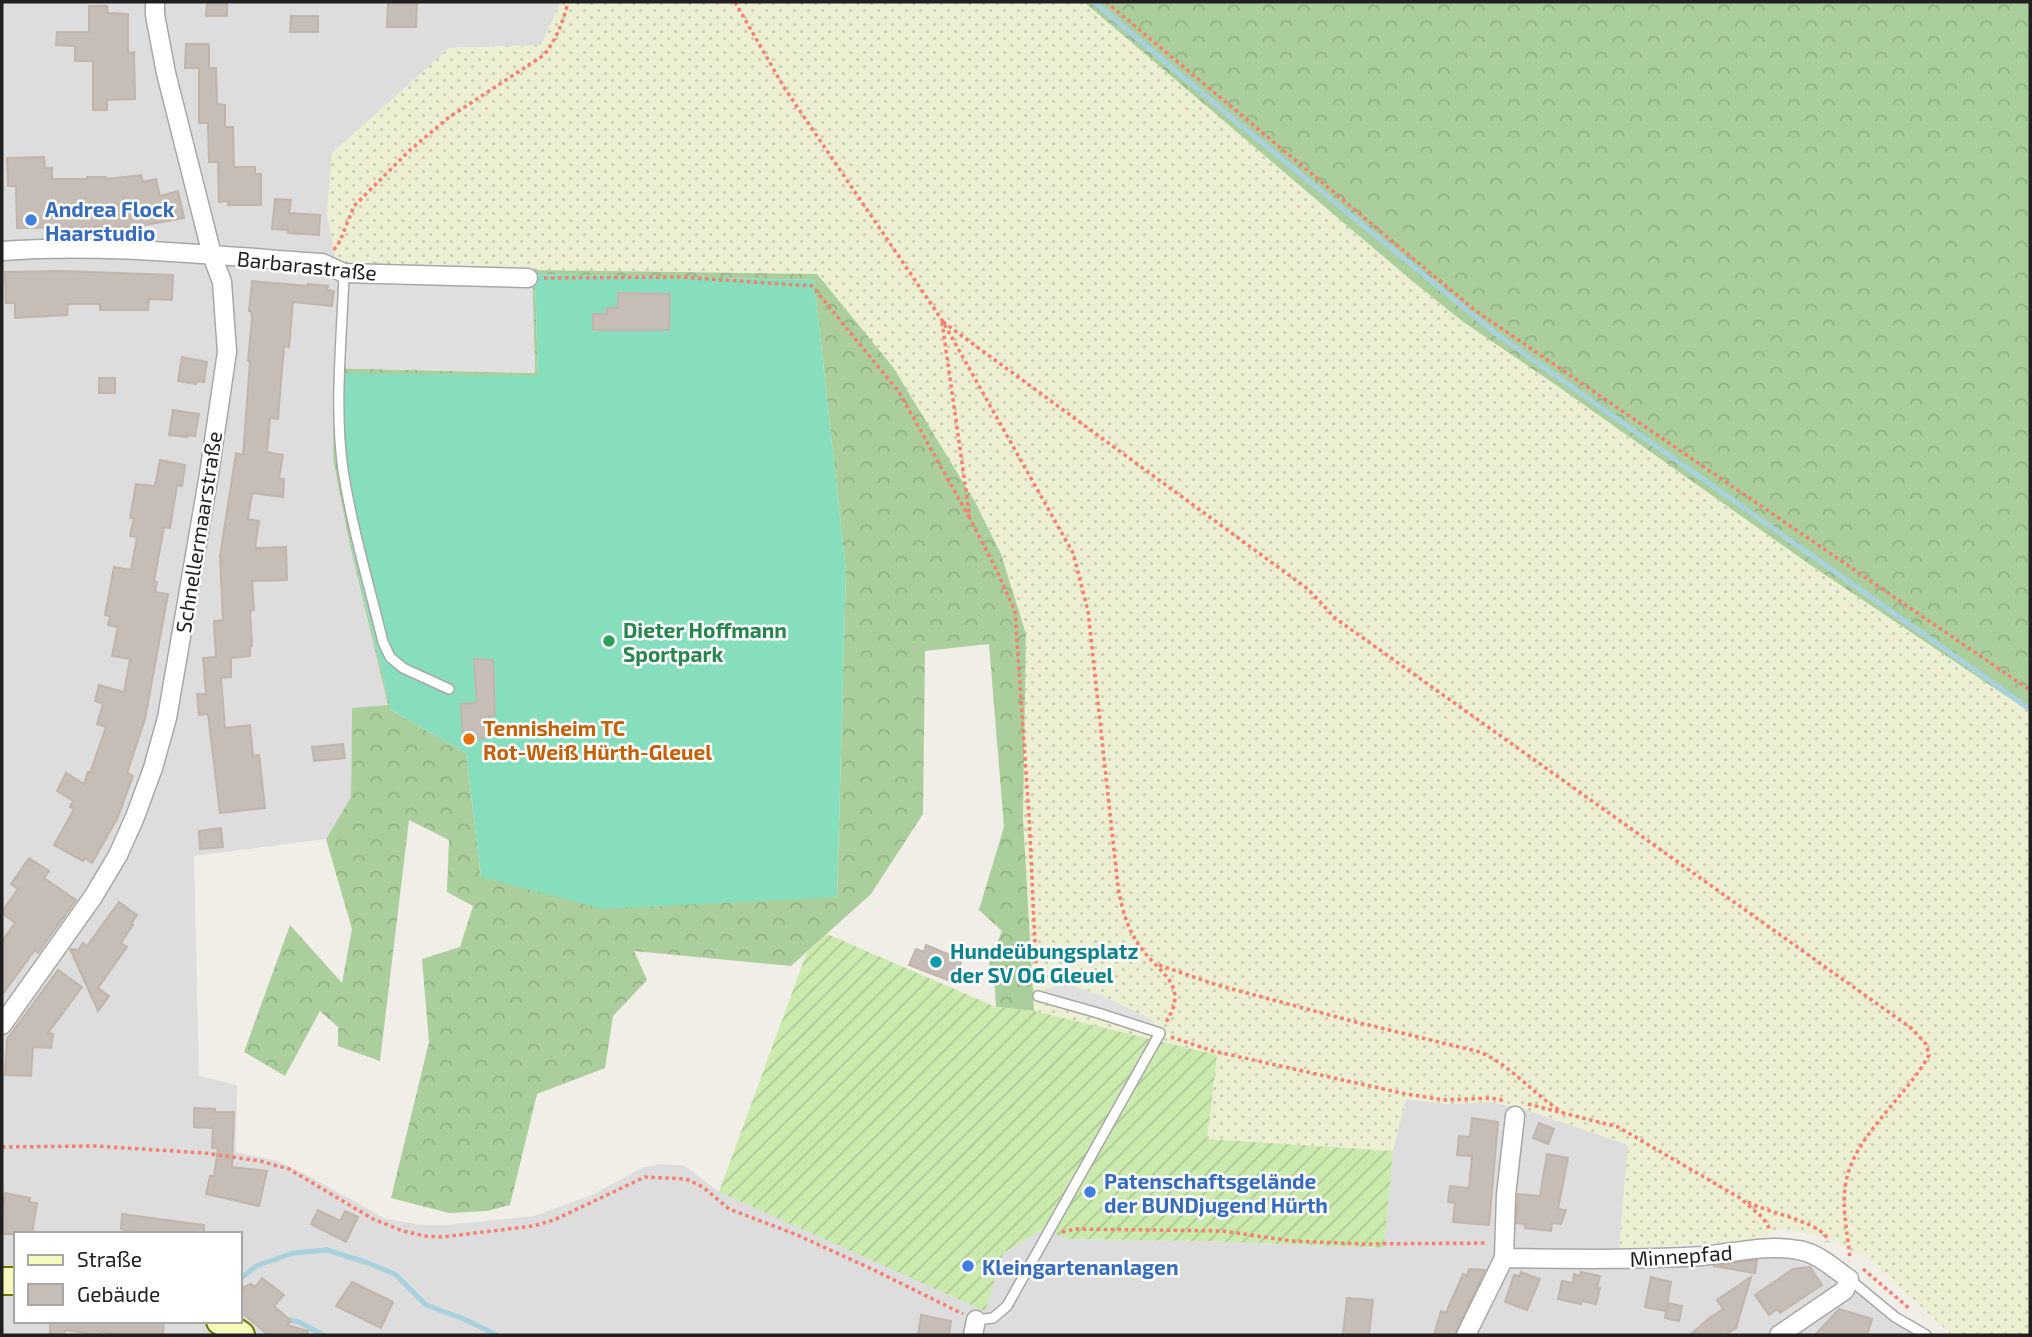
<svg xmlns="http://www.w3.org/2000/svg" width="2032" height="1337" font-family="'Exo 2',sans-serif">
	<defs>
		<pattern id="farmland-dots" width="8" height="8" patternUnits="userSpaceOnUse" patternTransform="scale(1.75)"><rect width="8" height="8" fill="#edefd3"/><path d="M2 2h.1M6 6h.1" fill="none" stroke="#cbcdb5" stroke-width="1.8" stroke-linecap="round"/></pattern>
		<pattern id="forest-crowns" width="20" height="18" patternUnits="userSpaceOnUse" patternTransform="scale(1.75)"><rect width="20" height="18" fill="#abcf9c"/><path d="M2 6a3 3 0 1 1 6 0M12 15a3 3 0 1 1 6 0" fill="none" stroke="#93b186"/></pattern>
		<pattern id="garden-furrows" width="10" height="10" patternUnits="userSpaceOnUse" patternTransform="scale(1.75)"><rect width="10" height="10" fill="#cbeaae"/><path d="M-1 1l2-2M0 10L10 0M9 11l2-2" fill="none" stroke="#aec895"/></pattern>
	</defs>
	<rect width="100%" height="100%" fill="#f1ede7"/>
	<path fill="#dedddd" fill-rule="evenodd" d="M 2,2 L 561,2 L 541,45 L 449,48 L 327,212 L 338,270 L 334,368 L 333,458 L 348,537 L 388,705 L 352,709 L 351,797 L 326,839 L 194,856 L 199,1076 L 237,1085 L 236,1152 L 277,1161 L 307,1175 L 386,1219 L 421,1225 L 447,1225 L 534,1216 L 592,1195 L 644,1167 L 663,1164 L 685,1166 L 719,1192 L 752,1206 L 1003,1253 L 1040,1231 L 1071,1239 L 1204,1241 L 1384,1248 L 1393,1151 L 1405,1099 L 1451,1104 L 1490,1102 L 1524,1109 L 1628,1145 L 1619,1249 L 1616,1263 L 1763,1256 L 1786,1257 L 1828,1272 L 1896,1323 L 1916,1335 L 2,1335 ZM 16,1234 L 240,1234 L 240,1321 L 16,1321 Z"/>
	<polygon fill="url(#farmland-dots)" points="561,2 1084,2 1411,280 1462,321 1556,385 1809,564 2030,712 2030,1335 1952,1335 1870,1260 1824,1237 1782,1228 1756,1240 1619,1249 1628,1145 1524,1109 1490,1102 1451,1104 1406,1099 1393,1151 1207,1139 1216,1055 1034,1011 1023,818 1026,634 1001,554 817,274 532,270 338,270 327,212 332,153 449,48 541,45"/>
	<g fill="url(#forest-crowns)" fill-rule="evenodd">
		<polygon points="1084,2 2030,2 2030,712 1809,564 1556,385 1462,321 1411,280"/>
		<path d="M 532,270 L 817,274 L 893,367 L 975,502 L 1001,554 L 1026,634 L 1023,818 L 1034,1011 L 996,1007 L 995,989 L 989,963 L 1002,931 L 979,910 L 1004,827 L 989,644 L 925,651 L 923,814 L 871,894 L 791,966 L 634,951 L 647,980 L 613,1016 L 605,1068 L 537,1094 L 510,1205 L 487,1211 L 449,1213 L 391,1198 L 429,1042 L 422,959 L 460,947 L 473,906 L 447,892 L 449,840 L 409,820 L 380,1061 L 338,1046 L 338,1027 L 320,1011 L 285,1076 L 244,1052 L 290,925 L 342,983 L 352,929 L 326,839 L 351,797 L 352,708 L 388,705 L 348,537 L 333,458 L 334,368 L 535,373 ZM 535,274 L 814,280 L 846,571 L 837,897 L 481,877 L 466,753 L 391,710 L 351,542 L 337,463 L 538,376 Z"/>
	</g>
	<polygon fill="url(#garden-furrows)" points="827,934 996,1007 1034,1011 1217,1055 1207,1139 1393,1151 1384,1248 1204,1241 1071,1239 1040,1231 1003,1253 985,1311 719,1192 807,952"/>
	<polygon fill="#86debd" points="535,274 814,280 846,571 837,897 603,909 481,877 466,753 391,710 351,542 337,463 337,373 538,376"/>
	<g fill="#e0e0e0">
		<polygon points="338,270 532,270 535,373 334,368"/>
		<polygon points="1062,983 1099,994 1153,1020 1153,1024 1044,991"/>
	</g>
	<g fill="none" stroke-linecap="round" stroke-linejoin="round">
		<g stroke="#a8d1dd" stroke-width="5">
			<polyline points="1094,2 1233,119 1495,333 2030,709"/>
			<polyline points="240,1279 256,1266 293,1253 327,1250 368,1263 395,1274 426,1305 464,1319 497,1335"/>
			<polyline points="290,1320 299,1322 323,1335"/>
		</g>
	</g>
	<g fill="#c5bdb6" stroke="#c2b4a9" stroke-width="2">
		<polygon points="207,2 227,2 227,16 206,16"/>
		<polygon points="388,2 417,2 416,27 387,27"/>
		<polygon points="89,6 107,6 108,13 128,14 128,53 134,52 135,99 107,100 107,110 93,110 93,61 75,61 75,46 56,45 57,32 89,32"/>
		<polygon points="291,16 318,16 318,32 290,32"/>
		<polygon points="186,44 209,44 209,68 216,68 217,104 225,105 225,127 233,127 234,167 255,167 255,174 261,174 261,205 228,205 228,201 219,202 218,162 209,162 208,123 199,123 199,68 185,68"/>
		<polygon points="44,157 45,168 52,168 52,179 87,179 87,177 106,177 106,179 141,175 143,182 156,179 160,196 178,191 184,218 134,227 17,228 16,186 8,186 7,158"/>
		<polygon points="275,199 291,200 289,213 320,215 319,235 288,233 288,230 272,229"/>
		<polygon points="61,271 173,275 172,300 149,299 148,310 100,310 100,304 68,304 67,315 15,318 15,303 6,303 5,272"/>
		<polygon points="252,281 308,286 308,284 328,286 327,290 334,291 332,306 293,302 289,347 284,346 278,419 270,418 267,452 283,455 279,479 284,479 283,497 252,493 248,519 259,521 255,548 286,547 287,580 252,581 254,610 250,611 252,646 250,646 250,656 231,658 231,677 221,678 225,728 250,725 253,756 259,755 265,808 220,813 208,714 199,715 197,694 206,694 203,658 216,657 214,621 223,620 220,556 236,453 243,455 250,361 248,361 252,319 251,311 249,311"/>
		<polygon points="618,293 670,294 669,330 593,330 593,314 607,314 607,308 618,308"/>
		<polygon points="182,357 207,362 204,382 197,381 196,384 178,381"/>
		<rect x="99" y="378" width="16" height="15"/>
		<polygon points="173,410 199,414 195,436 187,435 187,437 169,435"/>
		<polygon points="160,460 185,465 182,486 177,485 170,528 164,527 154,581 157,582 155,592 168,594 145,719 127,773 133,776 117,819 92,863 85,858 83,861 54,845 74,809 70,807 73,801 57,791 66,773 84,784 88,772 90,773 106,727 97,724 103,704 95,701 99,685 124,692 130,659 112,656 118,627 108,625 110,616 105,615 114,567 131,570 137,537 130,536 134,518 130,518 136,484 155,486"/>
		<polygon points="474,659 493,660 495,716 489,716 490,738 463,739 461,704 477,703"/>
		<polygon points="343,744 345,758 314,761 312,747"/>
		<polygon points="221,828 223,847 200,849 199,831"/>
		<polygon points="29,858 49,871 44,878 76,900 38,953 35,950 2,995 2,941 15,923 2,913 2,911 18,889 11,884"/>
		<polygon points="119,902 137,915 131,924 133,925 121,943 127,947 98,988 109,996 98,1011 70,949 78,950 83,943 87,946"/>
		<polygon points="926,945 962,960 953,982 909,965 916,949 924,952"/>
		<polygon points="58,970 82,987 48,1033 53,1034 51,1048 33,1047 31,1076 5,1075 7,1039"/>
		<polygon points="194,1108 215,1109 215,1112 234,1112 232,1167 267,1171 259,1206 206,1194 210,1176 214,1176 218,1148 212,1148 213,1128 194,1127"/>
		<polygon points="1472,1118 1498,1122 1489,1225 1453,1222 1455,1203 1448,1202 1450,1186 1469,1188 1472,1156 1457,1155 1459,1136 1470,1137"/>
		<polygon points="1539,1123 1554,1129 1548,1144 1533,1138"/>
		<polygon points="1547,1154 1568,1158 1558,1209 1566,1210 1561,1224 1552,1223 1551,1231 1525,1228 1525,1224 1516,1223 1518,1194 1540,1196"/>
		<polygon points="5,1193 30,1198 29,1202 37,1203 32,1234 2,1234 2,1216"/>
		<polygon points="318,1210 340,1221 345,1211 358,1217 346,1242 311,1224"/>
		<polygon points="122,1214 204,1225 204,1234 142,1234 132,1232 121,1229"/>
		<polygon points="1757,1260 1755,1273 1713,1266 1740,1262"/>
		<polygon points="1810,1267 1822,1285 1780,1313 1777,1309 1769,1315 1755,1295 1793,1269"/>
		<polygon points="1469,1269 1485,1270 1455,1335 1434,1335 1441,1311 1446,1313 1463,1274 1467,1276"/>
		<polygon points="1521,1272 1540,1279 1527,1310 1505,1302 1514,1275 1519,1276"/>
		<polygon points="1581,1272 1600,1276 1597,1288 1600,1288 1596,1304 1582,1301 1581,1304 1558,1299 1562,1281 1573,1283 1574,1274 1580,1276"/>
		<polygon points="1651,1277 1671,1282 1666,1311 1645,1307"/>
		<polygon points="1751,1277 1736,1328 1725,1335 1690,1335 1709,1318 1723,1309 1717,1300"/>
		<polygon points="262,1278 284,1295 274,1306 291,1321 287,1325 308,1331 307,1335 268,1335 240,1311 244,1287 251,1284 255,1287"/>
		<polygon points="352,1282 393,1302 381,1328 336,1306"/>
		<polygon points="1347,1298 1373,1300 1369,1335 1343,1335"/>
		<polygon points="1668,1303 1682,1306 1679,1321 1665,1318"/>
		<polygon points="1839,1309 1872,1319 1867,1335 1815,1335"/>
		<polygon points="921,1315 951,1321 949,1335 918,1335"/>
		<polygon points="50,1321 164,1321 163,1335 121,1335 102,1332 100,1335 65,1330 64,1335 50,1335"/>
	</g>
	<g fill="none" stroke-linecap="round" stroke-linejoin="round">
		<defs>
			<g id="lane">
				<path d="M 344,273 C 342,338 334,406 343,470 C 352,528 369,585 383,642 L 390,657 L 403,668 L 449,689"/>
				<polyline points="1849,1279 1895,1317 1926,1335"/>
				<polyline points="976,1320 993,1318 1007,1306 1160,1033 1098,1013 1038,996"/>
			</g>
			<g id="street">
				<path d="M 2,251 C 108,243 216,256 322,263 L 344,273 L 528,278"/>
				<polyline points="2,1025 93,897 118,855 135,817 153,768 167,718 209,474 227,352 222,282 212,255 166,73 155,15 155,2"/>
				<path d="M 1504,1258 C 1570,1259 1636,1260 1702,1256 C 1734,1253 1767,1244 1798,1250 C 1818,1253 1833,1268 1849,1279 L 1845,1290 L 1779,1335"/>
				<polyline points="973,1335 976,1320"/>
				<polyline points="1466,1335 1504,1258 1506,1195 1515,1116"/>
			</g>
			<g id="secondary">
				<polyline points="2,1281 16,1281"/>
				<polyline points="220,1321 241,1335"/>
			</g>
		</defs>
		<use href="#lane" stroke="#a7a7a7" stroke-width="12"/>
		<use href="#street" stroke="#a7a7a7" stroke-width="21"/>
		<use href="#secondary" stroke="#6b7806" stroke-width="30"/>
		<g stroke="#f87f70" stroke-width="3.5" stroke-dasharray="3.5 3.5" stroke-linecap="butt">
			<path d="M 735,2 L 785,89 L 942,320 L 1073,553 L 1088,611 L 1118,887 C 1122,909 1127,929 1141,948 C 1160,974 1190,985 1166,1022"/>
			<polyline points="1106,2 1476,311 2030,690"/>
			<path d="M 334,250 L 340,241 L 354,206 L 410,150 L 448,118 L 544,55 C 557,38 563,22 568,2"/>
			<polyline points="544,278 680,277 812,286 899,392 969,517"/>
			<polyline points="942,322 970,519 996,569 1015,611 1029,816 1037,984"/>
			<path d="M 943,322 L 1308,589 L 1335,618 L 1911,1028 L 1926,1044 L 1929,1055 C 1907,1096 1854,1136 1846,1182 C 1841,1206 1848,1235 1850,1259"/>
			<path d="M 1159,965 L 1217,985 L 1352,1021 L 1480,1052 C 1512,1066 1533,1094 1562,1112"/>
			<polyline points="1171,1037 1213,1051 1406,1094 1445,1100 1491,1098 1506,1101"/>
			<polyline points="1528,1104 1618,1127 1740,1198 1763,1218 1771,1231"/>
			<polyline points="2,1147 95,1146 204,1153 260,1161 289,1169 373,1219 403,1231 425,1236 442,1237 533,1226 554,1220 645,1177 686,1179 703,1187 729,1209 795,1234 874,1270 963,1314"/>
			<path d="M 1748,1202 C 1771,1214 1810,1219 1826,1236 L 1827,1242"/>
			<polyline points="1062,1232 1076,1229 1223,1231 1292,1241 1363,1244 1488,1243"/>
			<polyline points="1863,1269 1910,1309"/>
		</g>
		<use href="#lane" stroke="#fff" stroke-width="9"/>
		<use href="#street" stroke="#fff" stroke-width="18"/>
		<use href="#secondary" stroke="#f6f9bc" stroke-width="26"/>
	</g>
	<g fill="#3f7fe0" stroke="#fff" stroke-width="2.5">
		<circle cx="31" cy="220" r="7"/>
		<circle cx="1090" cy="1192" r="7"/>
		<circle cx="968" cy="1266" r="7"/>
	</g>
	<circle fill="#2e9e5b" stroke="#fff" stroke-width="2.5" cx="609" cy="641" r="7"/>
	<circle fill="#e8710a" stroke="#fff" stroke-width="2.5" cx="469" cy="739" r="7"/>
	<circle fill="#0f9aa8" stroke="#fff" stroke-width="2.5" cx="936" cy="962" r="7"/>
	<g text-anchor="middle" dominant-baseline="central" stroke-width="5" stroke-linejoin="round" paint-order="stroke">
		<g font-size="21" font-weight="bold" fill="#366cbe" stroke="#fff" text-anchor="start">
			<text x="45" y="208">Andrea Flock<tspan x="45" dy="24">Haarstudio</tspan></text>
			<text x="1104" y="1180">Patenschaftsgelände<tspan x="1104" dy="24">der BUNDjugend Hürth</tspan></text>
			<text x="982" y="1266">Kleingartenanlagen</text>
		</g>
		<g font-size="21" fill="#202020" stroke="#fff">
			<text transform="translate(307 265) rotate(6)">Barbarastraße</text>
			<text transform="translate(198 532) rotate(-81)">Schnellermaarstraße</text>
			<text transform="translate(1681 1255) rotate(-4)">Minnepfad</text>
		</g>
		<g font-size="21" font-weight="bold" fill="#27864d" stroke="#fff" text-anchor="start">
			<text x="623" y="629">Dieter Hoffmann<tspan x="623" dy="24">Sportpark</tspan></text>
		</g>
		<g font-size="21" font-weight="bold" fill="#c56008" stroke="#fff" text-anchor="start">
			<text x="483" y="727">Tennisheim TC<tspan x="483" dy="24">Rot-Weiß Hürth-Gleuel</tspan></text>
		</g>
		<g font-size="21" font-weight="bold" fill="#0d838f" stroke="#fff" text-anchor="start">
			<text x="950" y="950">Hundeübungsplatz<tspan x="950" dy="24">der SV OG Gleuel</tspan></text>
		</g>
	</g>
	<rect width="2032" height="1337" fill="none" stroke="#202020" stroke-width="7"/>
	<rect x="14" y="1232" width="228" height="91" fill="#ffffff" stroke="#a6a6a6" stroke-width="2"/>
	<rect x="28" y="1255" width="35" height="10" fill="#f6f9bc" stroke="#a6a6a6" stroke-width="2"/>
	<text x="77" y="1267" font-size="21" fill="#202020">Straße</text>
	<rect x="28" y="1284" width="35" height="21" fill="#c5bdb6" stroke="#a6a6a6" stroke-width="2"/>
	<text x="77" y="1302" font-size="21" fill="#202020">Gebäude</text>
</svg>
